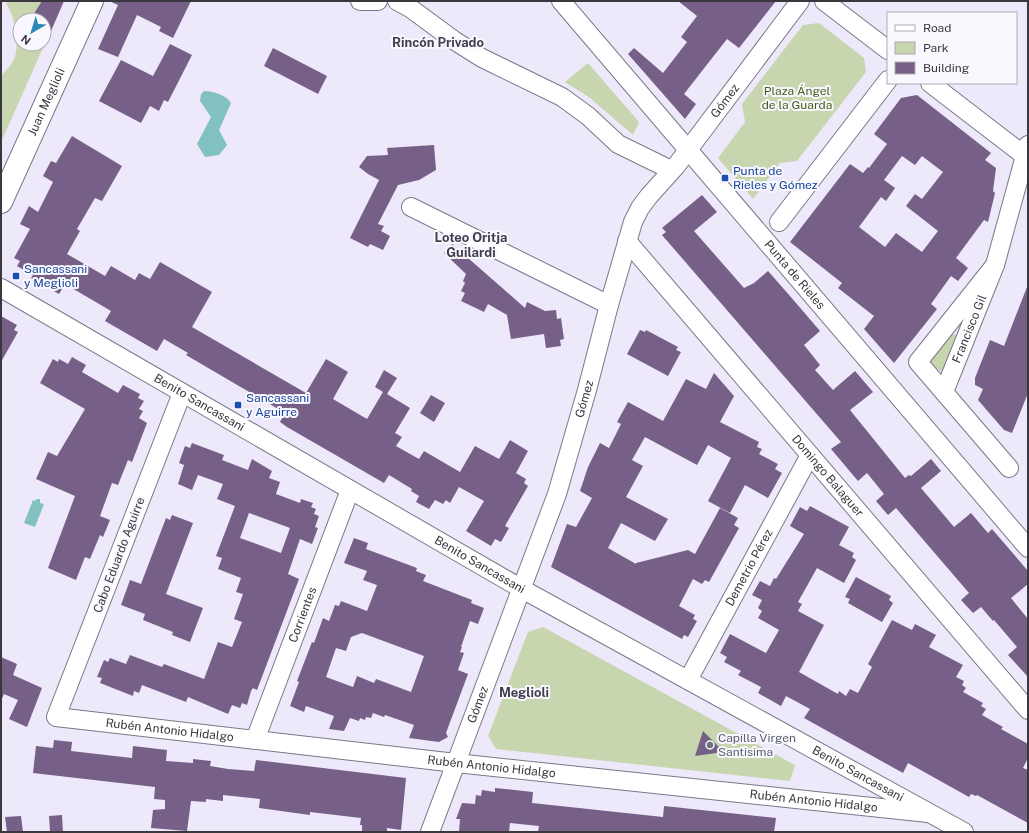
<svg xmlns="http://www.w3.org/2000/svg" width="1029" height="833" font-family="'Public Sans',sans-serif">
	<rect width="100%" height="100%" fill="#eee8fb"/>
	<g fill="#c8d6b0" fill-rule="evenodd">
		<path d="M 10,1 L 64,1 L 1,142 L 1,76 C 8,69 15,61 16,52 C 19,35 14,16 6,3 ZM 20,20 L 44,20 L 44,44 L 20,44 Z"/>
		<polygon points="819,23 864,58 866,72 797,161 780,163 753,199 718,158 745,122 742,104 803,25"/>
		<polygon points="588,63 639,122 633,135 590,98 565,82"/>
		<polygon points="952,334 957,335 957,339 944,368 941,371 933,366 930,361 949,336"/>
		<polygon points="543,627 795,765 790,781 496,749 488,736 528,632"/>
	</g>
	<g fill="#82c1c2">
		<path d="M 204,91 C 212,91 227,95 231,103 L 219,130 L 227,145 L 219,155 L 205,157 L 197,144 L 211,117 L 200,101 L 201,94 Z"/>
		<polygon points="37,499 40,499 40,503 44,504 35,527 24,523 33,500 35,501"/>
	</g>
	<g fill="#766087" fill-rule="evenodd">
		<polygon points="42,1 64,1 44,47 44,20 30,20"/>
		<polygon points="109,1 191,1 173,38 159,31 161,27 137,15 118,57 98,49 118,5"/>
		<polygon points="678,1 776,1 739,48 727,39 684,94 696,104 685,119 628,54 634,48 663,73 687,42 681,37 697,16"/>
		<polygon points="170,44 192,55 168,102 164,100 159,111 150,106 141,123 99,101 121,60 153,76"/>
		<polygon points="273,48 327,76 318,94 264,66"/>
		<path d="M 917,95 L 991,153 L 985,160 L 996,168 L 993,191 L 995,193 L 988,222 L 984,220 L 956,258 L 968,268 L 958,281 L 951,276 L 931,304 L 937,309 L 894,363 L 864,329 L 874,316 L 838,288 L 842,283 L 790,242 L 850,164 L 863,173 L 868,167 L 869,168 L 887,144 L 874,134 L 901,98 ZM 902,156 L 915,165 L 922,156 L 943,172 L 922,199 L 915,194 L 906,206 L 938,231 L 922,252 L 896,233 L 885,247 L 859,227 L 881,197 L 886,201 L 895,188 L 884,180 Z"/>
		<polygon points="72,136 122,166 102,201 95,198 77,229 80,231 67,254 105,276 111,266 135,280 139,273 150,279 160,262 212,292 192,327 306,393 326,359 348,372 333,399 367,419 383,392 375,387 384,370 397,378 387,394 410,408 395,433 402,437 396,446 419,459 424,451 460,472 475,446 499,459 510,440 528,451 516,473 526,479 524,483 528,486 505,526 509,528 501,542 495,539 491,546 466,531 484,501 459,487 450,503 446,500 443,504 435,500 429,509 416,502 419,496 411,491 412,489 389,475 384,483 287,427 280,422 285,413 186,355 188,353 164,339 157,351 105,321 111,311 65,284 59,294 31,278 33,275 17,266 20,261 14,258 30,229 20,224 29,206 38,212 53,182 43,176 51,161 56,163"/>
		<polygon points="434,145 436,170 419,180 398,185 378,224 384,226 381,231 390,236 383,250 370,244 368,247 350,238 379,180 368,174 359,167 367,156 388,155 387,148"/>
		<polygon points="702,195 717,212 694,231 744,288 754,283 768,271 790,296 820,331 804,345 820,365 815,370 833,390 855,371 873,392 850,410 905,478 909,475 911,476 931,459 941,471 921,488 954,527 971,513 988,533 992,529 1028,571 1028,584 1011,598 1028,619 1028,677 1008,655 1017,647 994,620 993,621 981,607 973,613 961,600 969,593 896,508 888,515 876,501 884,494 867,473 858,481 831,449 841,442 662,235 666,232 662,228"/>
		<polygon points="452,244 525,308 527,302 545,311 556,310 557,319 561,318 564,339 560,340 561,346 546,348 544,334 511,339 507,315 488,304 484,312 461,301 465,293 461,291 465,283 463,281 466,274 444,253"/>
		<polygon points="1027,287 1028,393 1012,433 1004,430 978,400 983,389 975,385 975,378 990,340 1004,346"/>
		<polygon points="1,316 17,325 14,330 18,332 1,362"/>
		<polygon points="640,330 645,332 646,330 678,347 676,350 681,352 668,376 627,354"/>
		<polygon points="72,357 86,365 82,372 118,393 123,385 140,394 138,398 144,401 139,409 143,411 139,418 147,423 132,462 128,460 118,485 112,483 100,516 110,520 103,537 100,535 90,559 85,557 76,580 48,568 75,496 36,479 48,452 57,456 85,409 40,383 53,359 58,362 59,359 68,364"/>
		<polygon points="714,373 734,396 720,422 759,442 757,447 762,449 759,454 778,464 775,469 782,473 768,498 745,485 730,513 708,501 731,458 708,445 697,465 645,437 632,460 643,466 626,497 668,519 655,541 621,523 608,548 636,564 636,563 688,550 695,554 720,508 738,518 734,525 739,528 709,582 705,580 702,584 693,579 679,606 695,615 693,619 697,621 688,637 684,635 682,639 551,567 567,524 576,527 592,498 580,491 588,467 600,443 609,448 621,424 617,422 628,402 663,421 686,379 706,389"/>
		<polygon points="431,395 445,403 434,422 420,413"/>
		<path d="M 192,443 L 224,455 L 222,460 L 248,470 L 252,459 L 272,471 L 269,478 L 280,482 L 276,494 L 300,503 L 301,499 L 313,503 L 311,507 L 316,509 L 314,514 L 319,516 L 315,527 L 318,528 L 312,544 L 300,539 L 288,574 L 299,579 L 257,690 L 253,688 L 251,691 L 247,705 L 242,703 L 240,708 L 232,705 L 228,714 L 188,697 L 186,702 L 142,685 L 139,693 L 134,691 L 133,696 L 100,683 L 102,678 L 97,677 L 104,660 L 108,662 L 110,658 L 126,664 L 130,655 L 162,667 L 164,664 L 204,679 L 218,642 L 232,647 L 242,622 L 234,619 L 243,594 L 236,592 L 241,578 L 218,569 L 222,558 L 216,556 L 235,506 L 217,499 L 223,484 L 198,475 L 192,490 L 178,484 L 184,465 L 179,463 L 185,446 L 190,448 ZM 249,513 L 290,528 L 281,553 L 240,538 Z"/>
		<polygon points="810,506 849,527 839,545 854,553 852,557 856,560 844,583 817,568 798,602 802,604 798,611 824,625 799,672 838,694 839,691 846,696 850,689 858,693 872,667 868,664 892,620 912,630 915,624 936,635 929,647 963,665 956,677 964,681 962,685 966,688 963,692 983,703 981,706 986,709 982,715 1003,727 1001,729 1028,744 1028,758 1023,768 1028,770 1028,823 977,795 976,796 971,794 969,797 908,763 903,773 804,718 810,709 786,696 781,706 758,693 761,687 738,675 741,671 724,662 727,657 720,653 730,634 766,653 779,630 758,618 762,611 758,608 762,600 752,595 760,581 770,586 774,578 776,579 804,534 790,526 800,507 807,511"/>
		<polygon points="172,515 193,523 166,594 203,608 190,642 172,635 173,632 143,620 145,614 121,605 130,580 141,584 166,518 170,520"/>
		<path d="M 354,538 L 368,543 L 366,549 L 417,568 L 416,571 L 426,575 L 423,581 L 472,600 L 471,603 L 484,608 L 478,624 L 470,621 L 461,647 L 462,647 L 460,652 L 464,653 L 458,670 L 468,674 L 446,733 L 448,737 L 439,742 L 409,738 L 414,725 L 385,715 L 384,717 L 373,713 L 371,718 L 366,717 L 365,720 L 360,718 L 359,721 L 350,718 L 344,731 L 329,729 L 334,716 L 306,706 L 304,712 L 290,706 L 299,682 L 297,681 L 312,642 L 314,643 L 323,618 L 329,621 L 335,605 L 339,606 L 341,601 L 367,611 L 377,585 L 363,580 L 367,571 L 344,563 ZM 362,633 L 424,656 L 411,692 L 376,679 L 374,683 L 357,676 L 353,687 L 326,677 L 336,648 L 346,651 L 351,637 Z"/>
		<polygon points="856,577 891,596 889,600 893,603 882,622 848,603 850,599 845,597"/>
		<polygon points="1,657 17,664 13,675 42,688 27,727 9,719 18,700 4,694 1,701"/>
		<polygon points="703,731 724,752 695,756"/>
		<polygon points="54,740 72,742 71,751 132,758 133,746 167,750 166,761 193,763 193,759 211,761 210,766 228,769 254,771 256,760 406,778 401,830 387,828 387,832 362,832 362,825 360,825 361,818 310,812 310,815 259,808 260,799 223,795 223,801 206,799 206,802 191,801 187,831 151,828 153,810 165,809 165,800 154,799 155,787 33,773 36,746 53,748"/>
		<polygon points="495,788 533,792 532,803 663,817 664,806 776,818 774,832 538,832 539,826 510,823 509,832 459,832 460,819 456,819 462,803 475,804 476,795 481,796 482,790 495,792"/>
		<polygon points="62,815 63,832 50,832 49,816"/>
		<polygon points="21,816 23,832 7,832 5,817"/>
	</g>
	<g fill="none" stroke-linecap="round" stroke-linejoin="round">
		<defs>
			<g id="minor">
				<polyline points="360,1 378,1"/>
				<polyline points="397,1 410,8 455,41 482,58 562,97 588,116 618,144 671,170"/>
				<path id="s1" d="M 561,1 L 1028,548"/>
				<polyline points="824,1 888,50"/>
				<polyline points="930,83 1025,156"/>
				<polyline points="411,207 609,305"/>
				<polyline points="779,222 888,80"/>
				<path id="s2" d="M 627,241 L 1028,710"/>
				<polyline points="995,265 918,362 1009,468"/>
				<path id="s3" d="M 1,288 L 522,589 L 964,832"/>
				<path id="s4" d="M 944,392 L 995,265 L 1028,145"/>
				<path id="s5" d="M 182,393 L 56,717 L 456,763 L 928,813"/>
				<path id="s6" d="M 688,680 L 810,455"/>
				<path id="s7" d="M 255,740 L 350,490"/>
				<path id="s8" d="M 430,832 L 557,494 L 587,390 L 609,305 L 633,222 L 640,208 L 649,196 L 676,166 L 800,1"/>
			</g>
			<g id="major">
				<path id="s9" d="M 1,202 L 92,1"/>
			</g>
		</defs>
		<use href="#minor" stroke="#7c7787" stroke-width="20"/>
		<use href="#major" stroke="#7c7787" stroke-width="24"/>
		<use href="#minor" stroke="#fff" stroke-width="18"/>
		<use href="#major" stroke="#fff" stroke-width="22"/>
	</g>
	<g fill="#1a4fb4" stroke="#faf8ff" stroke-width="1.5">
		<rect x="721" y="174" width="8" height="8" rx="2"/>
		<rect x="12" y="272" width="8" height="8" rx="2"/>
		<rect x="234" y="401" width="8" height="8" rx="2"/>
	</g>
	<circle fill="#6b7280" stroke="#faf8ff" stroke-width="1.5" cx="710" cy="745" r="4"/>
	<g text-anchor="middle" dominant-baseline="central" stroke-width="4" stroke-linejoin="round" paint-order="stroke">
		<g font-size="12" fill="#495d1a" stroke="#faf8ff">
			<text x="797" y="91">Plaza Ángel<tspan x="797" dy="14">de la Guarda</tspan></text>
		</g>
		<g font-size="12" fill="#3a373f" stroke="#faf8ff">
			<text stroke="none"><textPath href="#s8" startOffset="796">Gómez</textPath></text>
			<text stroke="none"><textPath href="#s9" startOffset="110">Juan Meglioli</textPath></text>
			<text stroke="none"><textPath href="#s1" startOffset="360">Punta de Rieles</textPath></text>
			<text stroke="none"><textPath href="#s4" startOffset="68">Francisco Gil</textPath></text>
			<text stroke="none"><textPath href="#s8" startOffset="460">Gómez</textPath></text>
			<text stroke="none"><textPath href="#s3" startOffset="229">Benito Sancassani</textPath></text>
			<text stroke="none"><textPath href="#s2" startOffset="309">Domingo Balaguer</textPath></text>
			<text transform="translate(119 555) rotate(-69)">Cabo Eduardo Aguirre</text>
			<text stroke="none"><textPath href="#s3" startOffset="553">Benito Sancassani</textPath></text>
			<text stroke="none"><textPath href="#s6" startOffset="128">Demetrio Pérez</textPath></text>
			<text stroke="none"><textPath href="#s7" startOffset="134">Corrientes</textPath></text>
			<text stroke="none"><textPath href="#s8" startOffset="136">Gómez</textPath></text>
			<text stroke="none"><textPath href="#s5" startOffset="462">Rubén Antonio Hidalgo</textPath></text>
			<text stroke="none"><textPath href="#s5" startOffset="786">Rubén Antonio Hidalgo</textPath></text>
			<text stroke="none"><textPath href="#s3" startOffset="985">Benito Sancassani</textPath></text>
			<text stroke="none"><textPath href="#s5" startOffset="1110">Rubén Antonio Hidalgo</textPath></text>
		</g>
		<g font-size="12" fill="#164399" stroke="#faf8ff" text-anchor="start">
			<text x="733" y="171">Punta de<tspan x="733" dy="14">Rieles y Gómez</tspan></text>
			<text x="24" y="269">Sancassani<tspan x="24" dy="14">y Meglioli</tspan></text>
			<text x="246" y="398">Sancassani<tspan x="246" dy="14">y Aguirre</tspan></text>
		</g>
		<g font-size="12" fill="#5b616d" stroke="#faf8ff" text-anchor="start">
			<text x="718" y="738">Capilla Virgen<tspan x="718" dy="14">Santisima</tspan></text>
		</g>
		<g font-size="13" font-weight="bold" fill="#433e4d" stroke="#faf8ff">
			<text x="438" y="42">Rincón Privado</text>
			<text x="471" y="237">Loteo Oritja<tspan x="471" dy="15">Guilardi</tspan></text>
			<text x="524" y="692">Meglioli</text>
		</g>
	</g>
	<rect width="1029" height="833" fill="none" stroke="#3a373f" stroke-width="4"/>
	<rect x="887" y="12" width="130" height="72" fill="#faf8ff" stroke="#adabb2"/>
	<rect x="895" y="25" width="20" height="6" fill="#ffffff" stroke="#adabb2"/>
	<text x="923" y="32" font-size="12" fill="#3a373f">Road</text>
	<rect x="895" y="42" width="20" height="12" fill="#c8d6b0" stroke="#adabb2"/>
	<text x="923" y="52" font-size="12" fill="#3a373f">Park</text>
	<rect x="895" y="62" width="20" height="12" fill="#766087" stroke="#adabb2"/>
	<text x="923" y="72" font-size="12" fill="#3a373f">Building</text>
	<g transform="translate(32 32) rotate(218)"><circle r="19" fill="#faf8ff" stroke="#adabb2"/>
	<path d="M0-3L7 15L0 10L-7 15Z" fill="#2c88b5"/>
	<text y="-6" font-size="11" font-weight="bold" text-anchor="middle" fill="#3a373f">N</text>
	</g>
</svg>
